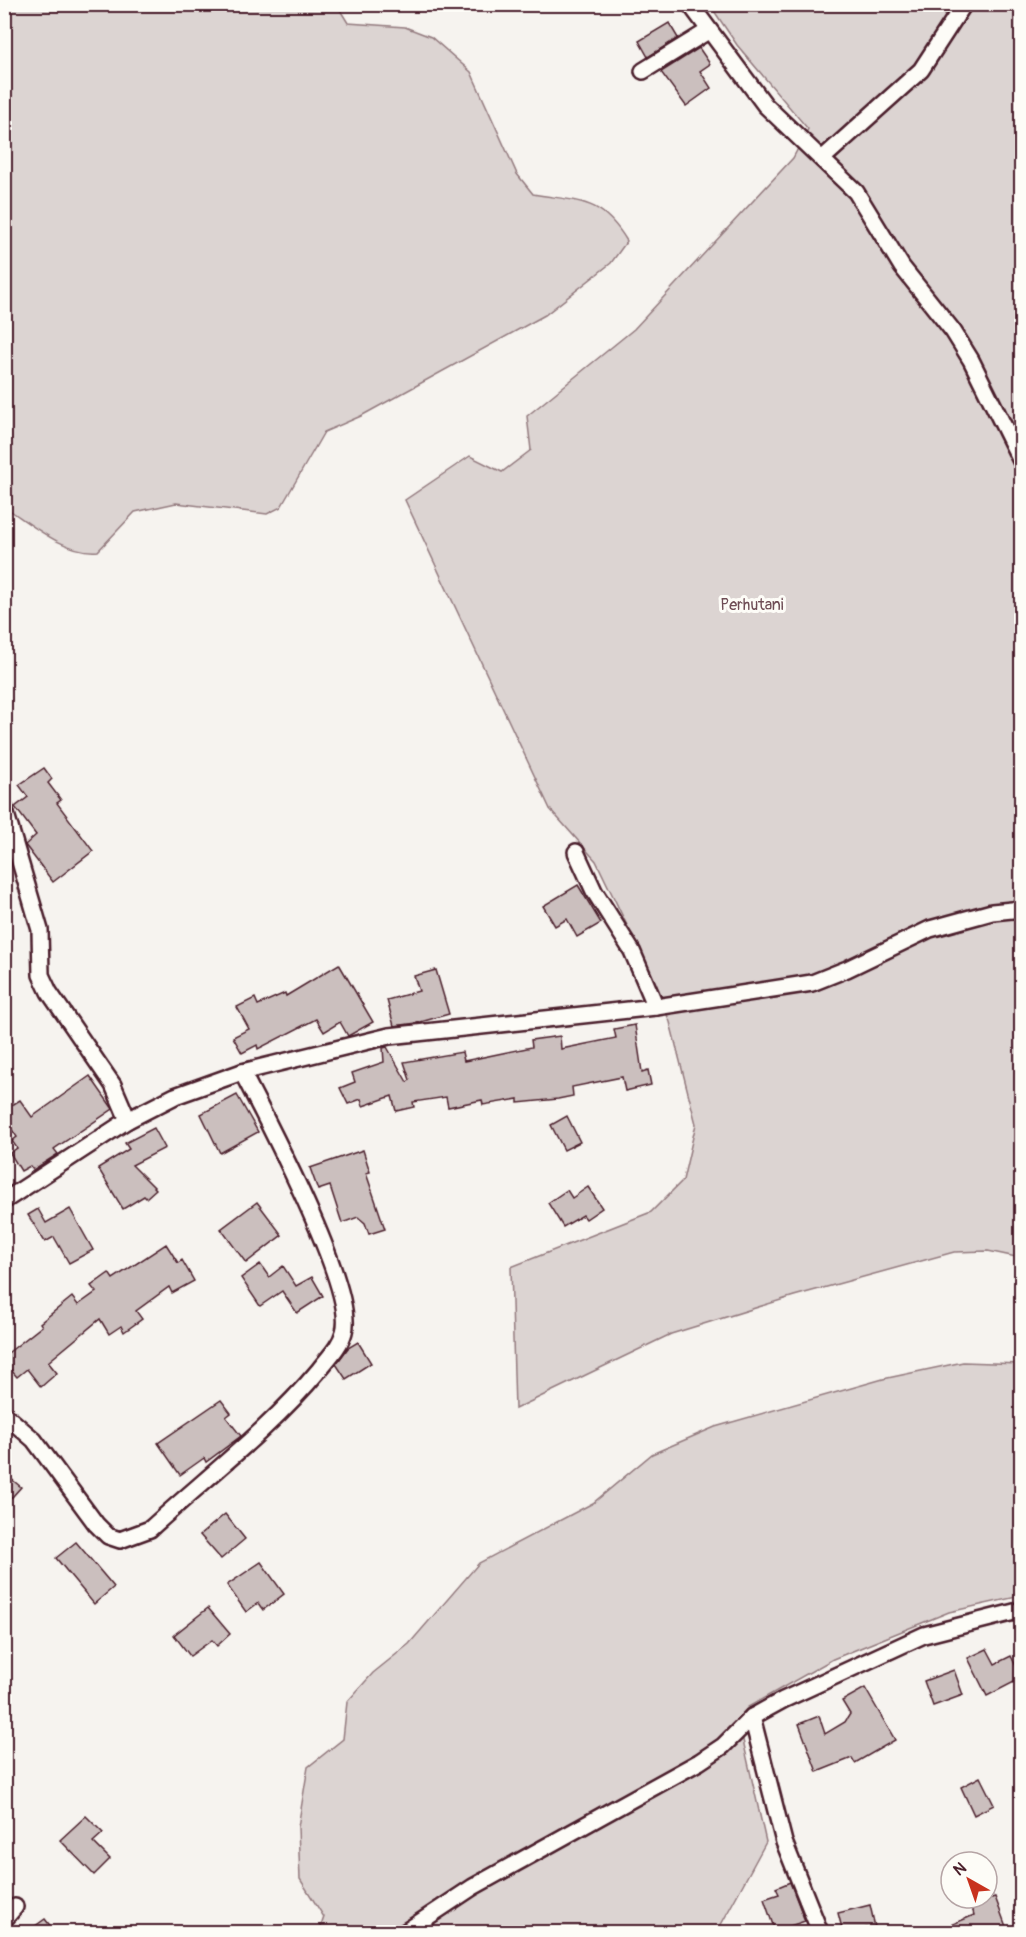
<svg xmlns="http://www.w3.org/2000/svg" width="1026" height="1937" font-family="Pangolin,sans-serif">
	<rect width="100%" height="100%" fill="#f6f3ef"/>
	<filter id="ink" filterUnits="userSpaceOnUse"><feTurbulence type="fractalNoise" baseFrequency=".0167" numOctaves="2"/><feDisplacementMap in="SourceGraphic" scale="12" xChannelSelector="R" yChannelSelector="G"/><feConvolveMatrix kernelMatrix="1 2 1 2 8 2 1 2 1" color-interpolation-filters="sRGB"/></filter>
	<g filter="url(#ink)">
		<g fill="#dcd4d2" stroke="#937a7e" stroke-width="1.5">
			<path d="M 4,5 L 337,5 L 348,23 L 405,27 L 431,37 L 471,72 L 517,174 L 533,194 C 580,202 600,197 627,241 L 611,263 L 545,315 L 361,416 L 324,432 L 281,507 L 267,514 L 176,503 L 135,512 L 98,551 C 65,554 32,525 5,507 Z"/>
			<polygon points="710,5 1021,5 1021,1258 988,1251 954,1252 794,1296 671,1334 515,1409 511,1267 651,1212 683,1180 696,1124 670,1022 648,969 596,861 550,809 405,500 470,456 502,472 531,450 527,416 634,329 793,158 808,129 737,45"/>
			<polygon points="963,1362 1021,1364 1021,1596 949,1612 833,1659 748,1707 738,1718 766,1842 717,1932 319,1932 324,1917 300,1879 298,1827 308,1767 343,1739 347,1702 373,1673 409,1644 479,1563 593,1503 652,1454 715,1427 883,1379"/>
		</g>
		<g fill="#cbbfbe" stroke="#4a1f2b" stroke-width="1.5">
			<polygon points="669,23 678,38 648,57 639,41"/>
			<polygon points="699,48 710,64 700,71 711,88 686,106 661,72"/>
			<polygon points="44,768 52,779 48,783 61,800 57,803 93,851 53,882 25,845 36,835 15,807 28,797 19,785"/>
			<polygon points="578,885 601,923 577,937 567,919 555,926 543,906"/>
			<polygon points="339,964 373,1022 348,1036 340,1022 324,1032 316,1019 258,1049 257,1045 242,1053 233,1037 249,1029 237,1007 255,998 258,1005 285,993 286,996"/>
			<polygon points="436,970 449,1014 417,1023 394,1026 387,1000 419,991 414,976"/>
			<polygon points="635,1025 642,1072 648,1070 651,1085 625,1091 622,1077 572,1087 573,1096 558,1099 518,1103 518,1099 483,1105 482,1100 448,1107 446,1097 413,1102 414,1107 396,1111 392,1096 363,1106 361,1099 348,1104 340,1088 355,1082 352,1073 384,1062 383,1048 387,1047 407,1082 410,1080 404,1062 462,1052 464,1061 532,1047 531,1040 560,1036 561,1049 616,1038 614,1029"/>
			<polygon points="90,1076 113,1109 54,1149 58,1154 33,1170 30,1166 21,1171 10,1153 17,1148 12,1141 17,1137 4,1118 4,1110 20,1100 32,1117"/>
			<polygon points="237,1095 258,1132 220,1153 201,1114"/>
			<polygon points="567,1116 580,1142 564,1150 551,1125"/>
			<polygon points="154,1128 165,1148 132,1165 156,1189 146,1198 144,1196 123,1209 98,1168 129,1149 125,1143"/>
			<polygon points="363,1150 370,1172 366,1173 385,1229 369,1234 365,1223 358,1217 342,1223 330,1186 318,1190 310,1168"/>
			<polygon points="588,1187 602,1208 586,1219 583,1215 563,1227 548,1203 567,1190 572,1198"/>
			<polygon points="257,1202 282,1235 246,1263 221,1229"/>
			<polygon points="38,1209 46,1223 70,1209 93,1250 69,1263 54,1237 45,1242 28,1215"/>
			<polygon points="166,1244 178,1263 182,1260 194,1281 172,1293 169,1287 136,1311 142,1319 124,1332 121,1326 109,1334 100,1319 48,1362 57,1373 41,1387 27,1369 17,1377 4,1362 4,1356 42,1326 40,1323 72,1297 78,1305 96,1292 91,1286 109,1273 113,1279"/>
			<polygon points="260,1264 269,1277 283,1266 296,1286 312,1277 323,1296 297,1313 282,1291 260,1306 241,1278"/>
			<polygon points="358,1342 371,1363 346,1379 336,1364 348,1348"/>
			<polygon points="221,1400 231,1413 226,1417 241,1436 206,1462 204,1458 180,1475 158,1443"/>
			<polygon points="4,1473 21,1487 4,1506"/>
			<polygon points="225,1514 245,1539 221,1559 200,1535"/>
			<polygon points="76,1542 114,1587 94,1604 56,1558"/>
			<polygon points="261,1562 284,1594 263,1610 258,1603 246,1612 227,1585"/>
			<polygon points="208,1608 230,1634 217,1646 212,1640 190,1656 174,1635"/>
			<polygon points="987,1649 995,1664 1011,1656 1022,1678 987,1696 968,1658"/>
			<polygon points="954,1670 963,1695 933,1706 924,1681"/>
			<polygon points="865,1688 895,1740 855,1763 852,1758 817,1772 799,1724 819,1716 825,1734 845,1722 850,1714 842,1701"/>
			<polygon points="980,1777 994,1805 974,1815 961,1787"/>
			<polygon points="86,1816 103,1833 93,1842 110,1859 94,1875 60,1840"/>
			<polygon points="790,1882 805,1921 775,1931 764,1899 779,1894 776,1888"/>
			<polygon points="995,1897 1008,1932 934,1932 974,1915 971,1904"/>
			<polygon points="870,1905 875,1927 843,1932 838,1913"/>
			<polygon points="45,1919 55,1932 27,1932"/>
		</g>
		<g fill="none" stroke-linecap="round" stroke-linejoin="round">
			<defs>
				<g id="minor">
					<polyline points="690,4 765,105 856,192 902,267 953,331 971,360 1022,463"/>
					<polyline points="643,71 708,31"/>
					<polyline points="822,159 921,70 964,4"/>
					<polyline points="4,807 40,930 41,975 49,992 113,1085 128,1120"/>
					<polyline points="576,852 594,891 632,951 656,1007"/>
					<polyline points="4,1201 128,1120 175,1096 242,1072 389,1036 656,1007 812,983 847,969 930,929 992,912 1022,909"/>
					<path d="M 4,1414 L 34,1440 L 96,1524 L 108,1536 L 120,1540 L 150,1529 C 207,1477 270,1429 319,1370 C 328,1358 340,1347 344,1332 C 357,1290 265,1117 242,1072"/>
					<polyline points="752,1717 784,1842 820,1932"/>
					<polyline points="4,1920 15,1907"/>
					<polyline points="405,1932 473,1887 699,1762 723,1746 752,1717 783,1700 924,1635 1022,1610"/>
				</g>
			</defs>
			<use href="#minor" stroke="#4a1f2b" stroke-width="20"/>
			<use href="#minor" stroke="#fdfcf7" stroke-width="15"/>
		</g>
	</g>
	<g text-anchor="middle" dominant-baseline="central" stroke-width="6" stroke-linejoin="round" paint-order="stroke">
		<g font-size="16" fill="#6e4c55" stroke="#fdfcf7">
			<text x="752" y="605">Perhutani</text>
		</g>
	</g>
	<rect width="1026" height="1937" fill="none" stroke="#fdfcf7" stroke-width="24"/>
	<rect x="12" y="12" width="1002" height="1913" fill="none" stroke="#4a1f2b" stroke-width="2" filter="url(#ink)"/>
	<g transform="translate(969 1880) rotate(320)"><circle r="28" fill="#fdfcf7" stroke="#b5a4a5" stroke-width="1.5"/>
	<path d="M0-4.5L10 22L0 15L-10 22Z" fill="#c8321e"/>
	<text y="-9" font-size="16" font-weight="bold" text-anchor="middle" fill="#4a1f2b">N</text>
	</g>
</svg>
